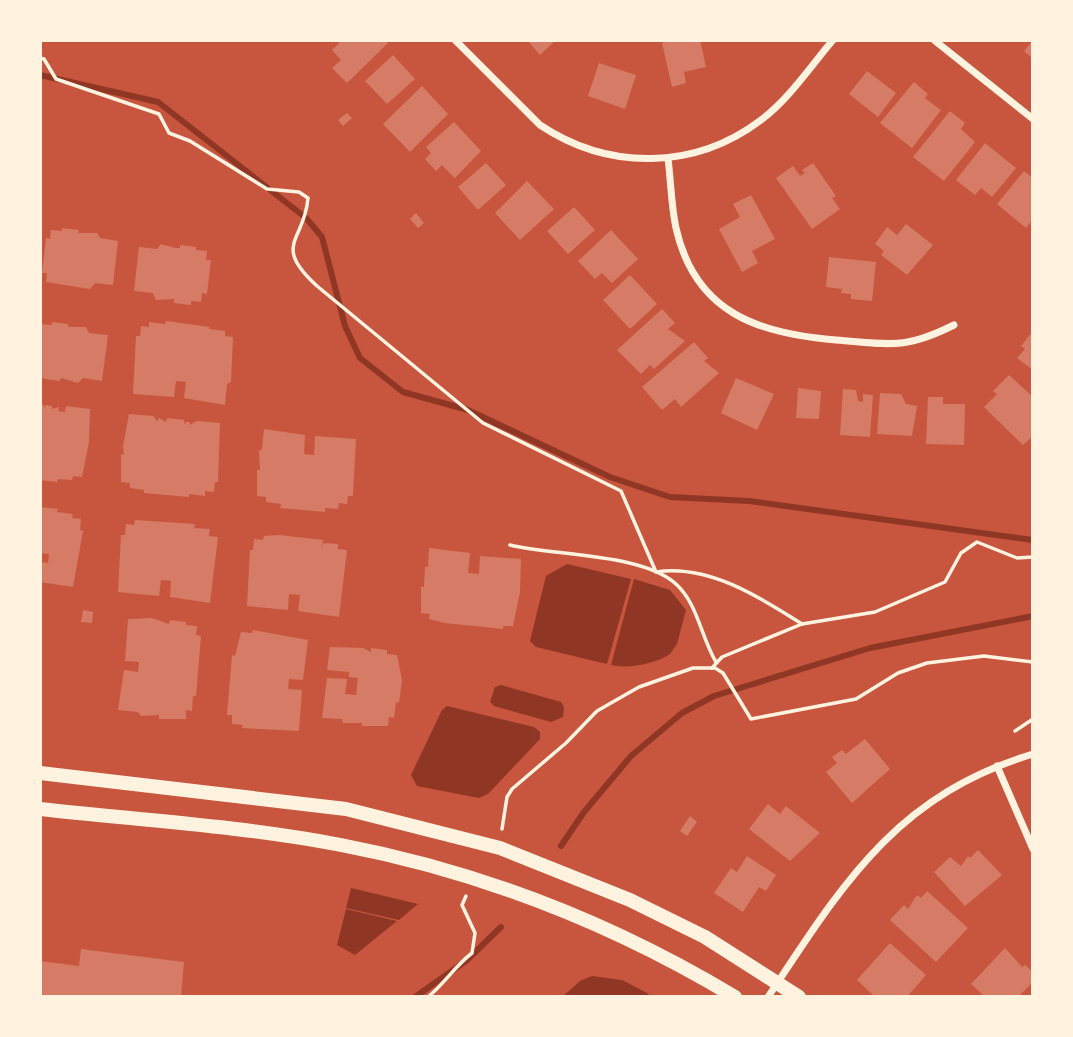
<svg xmlns="http://www.w3.org/2000/svg" width="1073" height="1037" font-family="Helvetica,sans-serif">
	<rect width="100%" height="100%" fill="#c8553d"/>
	<g fill="#8f3625">
		<polygon points="567,564 631,579 607,664 536,647 530,641 546,576"/>
		<path d="M 634,579 L 670,590 L 686,610 L 677,644 L 670,654 C 655,664 628,669 611,665 Z"/>
		<polygon points="501,685 561,702 564,707 563,717 551,722 494,706 490,702 495,687"/>
		<polygon points="447,706 534,727 540,732 540,739 488,794 479,798 417,786 411,775 442,710"/>
		<polygon points="351,888 418,904 399,920 346,908"/>
		<polygon points="346,909 397,921 355,955 337,945"/>
		<polygon points="592,976 622,980 649,994 645,997 562,997 580,981"/>
	</g>
	<g fill="none" stroke-linecap="round" stroke-linejoin="round">
		<g stroke="#8f3625" stroke-width="6">
			<polyline points="40,75 158,102 306,218 322,237 345,326 360,358 403,392 468,410 610,477 670,497 749,501 1033,540"/>
			<polyline points="561,846 584,812 631,756 682,713 714,696 870,648 1033,616"/>
			<polyline points="415,997 466,961 501,927"/>
		</g>
	</g>
	<g fill="#d67c66">
		<polygon points="342,40 385,40 388,43 347,83 332,68 341,60 332,50"/>
		<polygon points="527,40 556,40 540,55"/>
		<polygon points="672,40 700,40 706,67 684,72 686,83 672,87 662,43"/>
		<polygon points="1033,40 1033,59 1024,51"/>
		<polygon points="393,55 415,79 387,104 365,81"/>
		<polygon points="599,63 636,75 625,109 588,96"/>
		<polygon points="867,71 896,93 878,117 849,94"/>
		<polygon points="914,82 928,94 925,98 941,110 912,148 880,123"/>
		<polygon points="422,86 448,114 410,152 383,124"/>
		<polygon points="950,111 965,123 961,129 975,142 944,181 913,157"/>
		<polygon points="347,113 352,118 343,126 338,120"/>
		<polygon points="454,122 481,151 455,178 442,165 436,171 425,159 431,153 426,147"/>
		<polygon points="985,143 1016,168 992,197 981,188 975,195 956,180"/>
		<polygon points="486,163 506,185 478,210 458,187"/>
		<polygon points="813,163 836,196 832,198 840,209 812,229 776,178 793,166 800,176 805,173 802,170"/>
		<polygon points="1024,171 1033,178 1033,219 1026,228 997,204"/>
		<polygon points="527,181 554,209 520,240 495,213"/>
		<polygon points="751,195 775,239 752,251 758,263 742,272 719,229 740,217 733,204"/>
		<polygon points="574,207 595,230 568,254 547,231"/>
		<polygon points="416,213 424,223 418,228 410,219"/>
		<polygon points="906,224 933,245 907,275 881,255 884,251 875,244 887,227 897,235"/>
		<polygon points="62,228 79,230 78,233 97,233 100,238 118,241 113,285 95,283 90,289 46,282 47,273 42,273 46,238 50,239 51,230 62,231"/>
		<polygon points="611,230 638,259 612,283 602,273 595,279 578,261"/>
		<polygon points="161,244 175,248 180,248 180,245 196,247 196,250 207,251 206,260 211,260 207,294 202,293 201,302 191,301 191,305 174,303 174,299 156,300 153,293 134,291 139,247 157,249"/>
		<polygon points="829,257 876,262 872,301 851,299 851,294 841,293 842,289 826,287"/>
		<polygon points="630,275 657,304 630,329 603,300"/>
		<polygon points="662,309 675,323 668,329 685,341 654,369 650,365 641,374 617,350"/>
		<polygon points="166,321 210,327 209,329 225,331 225,336 233,337 231,382 227,384 225,405 184,398 186,382 176,381 174,397 133,394 136,336 140,336 141,326 149,327 149,322 165,324"/>
		<polygon points="52,322 68,324 68,327 86,327 89,333 108,335 102,381 83,378 78,383 61,378 60,381 45,379 40,376 41,324 52,325"/>
		<polygon points="1033,331 1033,370 1017,358 1025,349 1021,346"/>
		<polygon points="694,342 708,358 704,361 719,373 681,407 675,399 662,410 642,387"/>
		<polygon points="1009,375 1033,397 1033,436 1023,445 984,407 997,394 993,391"/>
		<polygon points="736,378 774,394 757,430 721,413"/>
		<polygon points="798,388 821,391 819,419 796,418"/>
		<polygon points="843,389 856,390 858,401 863,402 863,394 873,395 870,437 840,435"/>
		<polygon points="880,393 901,394 906,404 917,406 912,436 877,434"/>
		<polygon points="928,397 943,397 943,404 965,404 964,445 926,444"/>
		<polygon points="40,404 44,405 44,408 46,405 52,406 52,409 59,407 58,411 65,412 66,406 90,409 89,442 82,477 73,476 72,480 58,479 57,482 40,480"/>
		<polygon points="129,414 153,416 157,421 159,418 166,422 167,418 184,420 185,425 186,422 190,422 190,425 197,421 220,423 218,482 215,482 214,492 205,491 205,496 189,494 189,497 144,493 144,490 130,488 130,483 121,482 121,454 124,455 123,446"/>
		<polygon points="264,429 305,435 304,454 314,455 315,436 356,439 353,496 348,496 347,504 339,503 338,509 325,508 325,512 280,508 281,504 266,502 266,497 257,496 257,470 260,470 259,451 262,449"/>
		<polygon points="40,507 58,509 57,512 73,514 72,518 81,519 80,530 83,531 73,587 40,582 40,562 48,563 49,554 40,553"/>
		<polygon points="135,520 195,524 194,528 210,529 209,536 218,537 210,603 170,597 171,581 161,580 159,596 118,592 121,535 125,535 126,524 134,525"/>
		<polygon points="279,535 323,540 322,546 324,543 338,544 338,549 347,550 339,617 298,611 300,595 289,594 288,610 247,606 250,550 253,550 254,539 263,540 264,536"/>
		<polygon points="429,548 470,553 468,573 479,574 480,556 521,559 520,592 513,626 503,626 503,629 445,623 429,619 430,614 421,613 421,587 424,587 425,567 428,567"/>
		<polygon points="83,610 93,612 92,623 81,622"/>
		<polygon points="152,618 169,624 170,620 186,622 186,625 197,626 196,635 201,636 196,696 193,696 192,711 186,710 186,719 159,719 159,715 141,716 138,712 118,710 124,670 138,672 139,662 125,661 128,619"/>
		<polygon points="253,630 308,640 303,680 289,679 288,689 302,690 299,731 242,728 243,725 232,724 232,715 227,715 232,655 235,656 241,632 252,633"/>
		<polygon points="330,647 363,648 371,652 371,648 387,650 387,654 397,655 402,680 399,703 396,702 394,718 389,717 388,726 362,726 362,723 343,723 342,719 322,718 327,678 347,679 345,694 356,695 358,678 349,677 349,672 327,670"/>
		<polygon points="865,739 890,769 852,803 826,772 837,763 832,757 842,750 846,754"/>
		<polygon points="768,804 780,814 786,806 820,833 790,861 749,829"/>
		<polygon points="690,816 697,822 687,836 680,831"/>
		<polygon points="978,850 1002,875 965,906 934,872 950,857 961,866 968,856 970,858"/>
		<polygon points="747,856 776,875 766,891 759,887 743,912 714,893 731,868 737,872"/>
		<polygon points="927,891 968,928 936,962 890,920 904,905 908,909 917,895 921,898"/>
		<polygon points="890,943 926,975 907,997 875,997 857,980"/>
		<polygon points="1005,948 1022,967 1025,965 1033,972 1033,982 1018,997 985,997 971,984"/>
		<polygon points="81,949 184,962 181,997 40,997 40,961 79,966"/>
	</g>
	<g fill="none" stroke-linecap="round" stroke-linejoin="round">
		<g stroke="#fff3e0" stroke-width="3.5">
			<path d="M 40,58 L 44,59 L 56,79 L 159,114 L 169,133 L 190,141 L 267,189 L 299,192 L 308,198 C 305,241 271,244 317,286 L 483,423 L 621,491 L 656,572 C 708,564 760,597 802,624"/>
			<path d="M 510,545 C 554,556 644,553 677,585 C 698,605 701,637 716,662"/>
			<polyline points="712,668 722,657 802,624 875,612 945,582 961,553 977,542 1017,558 1033,557"/>
			<polyline points="1015,731 1033,719"/>
			<polyline points="502,829 507,797 512,789 566,743 597,711 639,687 693,668 715,668 723,673 751,719 856,699 898,673 927,663 984,656 1033,662"/>
			<path d="M 428,997 C 445,983 455,966 472,953 L 475,933 L 462,905 L 466,896"/>
		</g>
		<g stroke="#fff3e0" stroke-width="7">
			<path d="M 455,40 L 540,125 C 609,171 695,170 761,120 C 789,99 810,67 833,40"/>
			<polyline points="934,40 1033,119"/>
			<path d="M 668,159 C 671,181 671,205 676,228 C 695,313 759,334 836,340 C 890,344 904,350 954,325"/>
			<polyline points="997,766 1033,849"/>
			<path d="M 768,997 C 843,884 895,796 1033,754"/>
		</g>
		<g stroke="#fff3e0" stroke-width="14">
			<polyline points="40,773 346,809 500,848 630,900 705,937 799,997"/>
			<path d="M 40,809 C 140,820 242,826 341,845 C 482,872 612,923 735,997"/>
		</g>
	</g>
	<rect width="1073" height="1037" fill="none" stroke="#fff3e0" stroke-width="84"/>
</svg>
